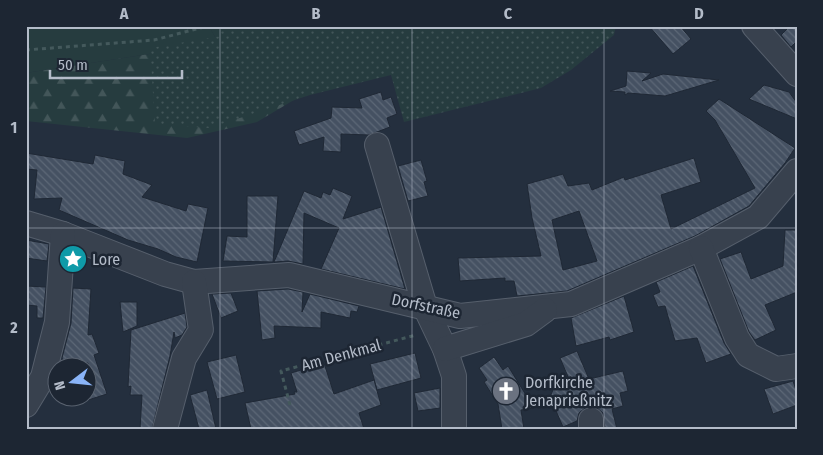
<svg xmlns="http://www.w3.org/2000/svg" width="823" height="455" font-family="'Fira Sans Condensed',sans-serif">
	<defs>
		<pattern id="forest-firs" width="22" height="20" patternUnits="userSpaceOnUse" patternTransform="scale(1.25)"><rect width="22" height="20" fill="#263c3f"/><path d="M5 1l3.5 6h-7zM16 11l3.5 6h-7z" fill="#435659"/></pattern>
		<pattern id="park-dots" width="8" height="8" patternUnits="userSpaceOnUse" patternTransform="scale(1.25)"><rect width="8" height="8" fill="#263c3f"/><path d="M2 2h.1M6 6h.1" fill="none" stroke="#435659" stroke-width="1.8" stroke-linecap="round"/></pattern>
		<pattern id="building-back-hatch" width="6" height="6" patternUnits="userSpaceOnUse" patternTransform="scale(1.25)"><rect width="6" height="6" fill="#455162"/><path d="M-1 5l2 2M0 0l6 6M5-1l2 2" fill="none" stroke="#5d6877"/></pattern>
	</defs>
	<rect width="100%" height="100%" fill="#242f3e"/>
	<polygon fill="#263c3f" points="26,26 209,26 243,86 156,53 26,73"/>
	<polygon fill="url(#forest-firs)" points="209,26 581,26 409,61 304,94 257,122 187,138 26,121 26,73 156,53 243,86"/>
	<polygon fill="url(#park-dots)" points="220,26 616,26 614,35 571,70 541,88 404,122 391,75 310,95 209,128 155,124 150,48 221,36"/>
	<g fill="url(#building-back-hatch)" stroke="#1f2835" fill-rule="evenodd">
		<polygon points="649,26 680,26 691,39 673,54"/>
		<polygon points="790,26 797,26 797,41 791,47 781,35"/>
		<polygon points="627,71 651,73 642,81 663,74 719,80 665,96 628,93 625,95 625,92 610,91 626,86"/>
		<polygon points="764,85 789,92 797,103 797,119 749,99"/>
		<polygon points="381,92 383,100 391,97 397,114 387,118 390,127 369,135 341,134 341,152 323,151 324,137 299,145 294,131 331,118 332,107 362,108 359,99"/>
		<path d="M 719,99 L 795,148 L 785,163 L 749,206 L 695,236 L 567,291 L 517,296 L 514,281 L 505,281 L 505,278 L 460,281 L 458,258 L 541,256 L 532,218 L 527,184 L 563,174 L 568,186 L 589,183 L 592,190 L 624,177 L 625,180 L 694,158 L 701,182 L 661,195 L 671,229 L 755,188 L 715,120 L 706,111 ZM 579,211 L 597,261 L 563,270 L 552,220 Z"/>
		<polygon points="26,153 93,164 95,155 125,161 123,174 152,185 142,197 186,211 188,204 208,208 197,262 176,257 158,249 128,240 59,210 62,198 34,199 37,170 26,169"/>
		<polygon points="421,160 427,181 424,182 428,196 408,201 398,166"/>
		<polygon points="333,188 352,196 343,219 381,207 405,289 321,269 339,228 304,213 303,264 288,261 274,262 304,191 321,198 323,192 330,195"/>
		<polygon points="247,196 278,196 273,262 223,261 227,236 247,237"/>
		<polygon points="785,230 797,230 797,292 765,305 776,330 755,340 749,332 720,259 741,252 751,279 783,266"/>
		<polygon points="26,240 49,244 47,261 26,258"/>
		<polygon points="693,266 724,343 731,354 706,363 697,338 675,341 665,306 658,307 653,295 660,292 656,282"/>
		<polygon points="26,286 46,287 43,318 37,318 37,306 26,305"/>
		<polygon points="73,288 91,289 88,335 92,334 99,353 94,355 107,394 88,400 88,363 71,363 65,365 62,358 71,323"/>
		<polygon points="288,289 303,292 302,312 310,294 359,306 357,312 351,311 350,318 321,312 321,328 274,326 275,338 262,340 257,291"/>
		<polygon points="231,293 238,311 221,318 212,294"/>
		<polygon points="624,296 634,332 610,340 609,337 576,346 571,318"/>
		<polygon points="120,302 137,302 137,326 123,332"/>
		<polygon points="185,313 187,327 182,335 175,338 174,332 170,356 152,429 140,429 142,395 130,395 131,386 128,387 131,330"/>
		<polygon points="577,351 589,379 623,371 628,391 620,393 623,406 612,409 617,429 605,429 603,413 597,408 591,406 585,408 579,413 577,421 563,427 550,397 555,385 569,379 560,358"/>
		<polygon points="415,353 421,378 377,390 370,364"/>
		<polygon points="236,355 245,392 217,399 207,362"/>
		<polygon points="494,357 503,370 508,366 534,408 521,410 524,429 502,429 498,404 484,382 487,380 479,368"/>
		<polygon points="324,363 334,394 374,380 381,405 359,413 364,429 251,429 245,403 295,394 294,392 297,392 291,373"/>
		<polygon points="793,381 797,393 797,405 773,414 764,389"/>
		<polygon points="440,388 440,408 418,411 414,393"/>
		<polygon points="207,390 216,429 199,429 190,395"/>
	</g>
	<g fill="none" stroke-linecap="round" stroke-linejoin="round">
		<defs>
			<g id="minor">
				<polyline points="754,26 797,74"/>
				<polyline points="377,145 425,307 445,349 454,376 454,429"/>
				<polyline points="26,223 63,234 165,274 194,282 289,275 460,316 571,304 701,248 758,217 797,171"/>
				<polyline points="701,248 737,338 748,355 776,369 797,366"/>
				<polyline points="445,349 526,324 545,310"/>
				<polyline points="26,405 43,377 57,322 63,234"/>
				<polyline points="165,429 184,358 201,330 194,282"/>
				<polyline points="591,429 591,420"/>
			</g>
		</defs>
		<use href="#minor" stroke="#565f6c" stroke-width="26"/>
		<g stroke="#44595c" stroke-width="3" stroke-dasharray="4 4" stroke-linecap="butt">
			<polyline points="26,50 154,40 208,26"/>
			<polyline points="290,405 281,371 416,335"/>
		</g>
		<use href="#minor" stroke="#38414e" stroke-width="24"/>
	</g>
	<path fill="none" stroke="#b4bcc9" stroke-width="1" stroke-opacity="0.55" d="M 220,26 L 220,429M 412,26 L 412,429M 604,26 L 604,429M 26,228 L 797,228"/>
	<defs>
		<symbol id="sight-disc" viewBox="-11 -11 22 22"><circle r="9.5" fill="#0f9aa8" stroke="#1d2633"/><path d="M0-6L1.8-2.2L6-1.7L2.9 1.2L3.7 5.4L0 3.3L-3.7 5.4L-2.9 1.2L-6-1.7L-1.8-2.2Z" fill="#fff"/></symbol>
		<symbol id="church-disc" viewBox="-11 -11 22 22"><circle r="9.5" fill="#6b7280" stroke="#1d2633"/><path d="M-1.2-6h2.4v3.5h3.3v2.4h-3.3V6h-2.4V-.1h-3.3v-2.4h3.3Z" fill="#fff"/></symbol>
	</defs>
	<g fill-rule="evenodd">
		<use href="#sight-disc" x="57" y="243" width="32" height="32"/>
		<use href="#church-disc" x="490" y="375" width="32" height="32"/>
	</g>
	<g text-anchor="middle" dominant-baseline="central" stroke-width="5" stroke-linejoin="round" paint-order="stroke">
		<g font-size="16" fill="#b4bcc9" stroke="#1d2633" text-anchor="start">
			<text x="92" y="259">Lore</text>
			<text x="525" y="382">Dorfkirche<tspan x="525" dy="18">Jenaprießnitz</tspan></text>
		</g>
		<g font-size="16" fill="#b4bcc9" stroke="#1d2633">
			<text transform="translate(426 306) rotate(12)">Dorfstraße</text>
			<text transform="translate(341 355) rotate(-15)">Am Denkmal</text>
		</g>
	</g>
	<rect width="823" height="455" fill="none" stroke="#1d2633" stroke-width="55"/>
	<g transform="translate(72 382) rotate(254)"><circle r="24" fill="#1d2633" stroke="#59626f"/>
	<path d="M0-4L9 19L0 12L-9 19Z" fill="#8ab4f8"/>
	<text y="-8" font-size="14" font-weight="bold" text-anchor="middle" fill="#b4bcc9">N</text>
	</g>
	<path d="M50 70v8h132v-8" fill="none" stroke="#b4bcc9" stroke-width="2.5"/>
	<text x="58" y="70" font-size="15" fill="#b4bcc9" stroke="#1d2633" stroke-width="4" paint-order="stroke">50 m</text>
	<rect x="28" y="28" width="768" height="400" fill="none" stroke="#b4bcc9" stroke-width="2"/>
	<g font-size="16" text-anchor="middle" font-weight="bold" fill="#b4bcc9">
		<text x="124" y="19">A</text>
		<text x="316" y="19">B</text>
		<text x="508" y="19">C</text>
		<text x="699" y="19">D</text>
		<text x="14" y="133">1</text>
		<text x="14" y="333">2</text>
	</g>
</svg>
